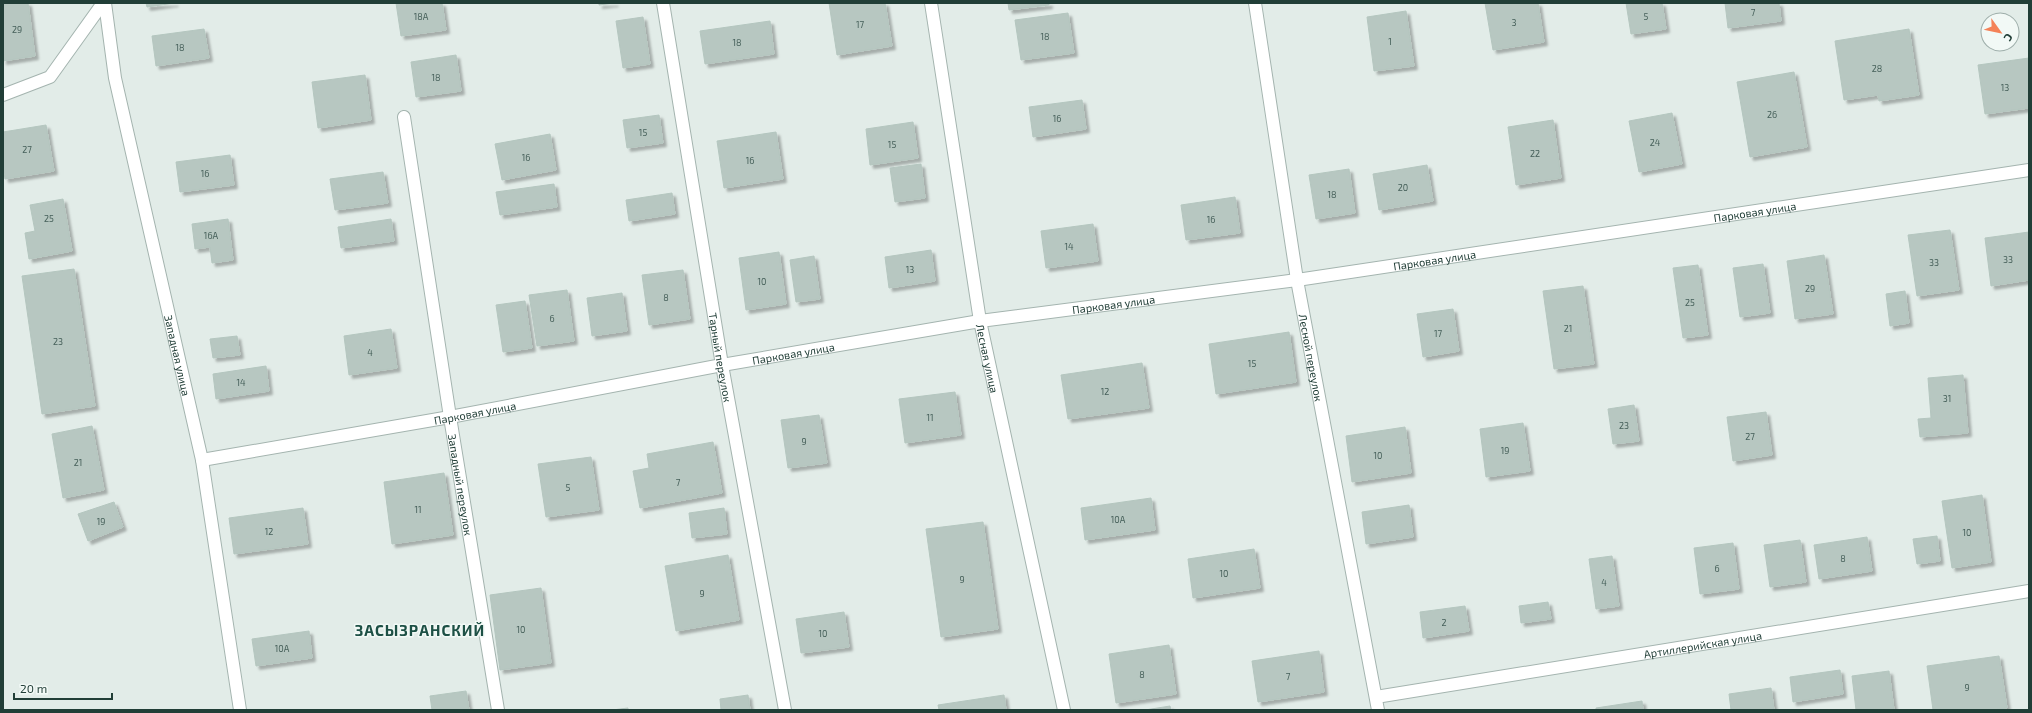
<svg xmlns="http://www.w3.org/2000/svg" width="2032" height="713" font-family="'Exo 2',sans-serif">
	<defs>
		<filter id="shadow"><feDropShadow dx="3.5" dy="3.5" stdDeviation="1" flood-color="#0004"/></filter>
	</defs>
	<rect width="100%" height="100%" fill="#e2ece8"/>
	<g fill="#b7c7c1" stroke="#b4c6bf" filter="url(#shadow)">
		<polygon points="3,3 28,3 35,56 3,61"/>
		<polygon points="146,3 175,3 147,7"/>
		<polygon points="396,3 442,3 446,30 401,36"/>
		<polygon points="599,3 615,3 599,5"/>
		<polygon points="829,3 885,3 892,46 837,55"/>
		<polygon points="1008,3 1049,3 1049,5 1009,10"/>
		<polygon points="1485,3 1538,3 1544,42 1493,50"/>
		<polygon points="1626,3 1662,3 1666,29 1631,34"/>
		<polygon points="1725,3 1779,3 1781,21 1728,28"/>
		<polygon points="1406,11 1414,66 1374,71 1367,17"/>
		<polygon points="1068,13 1074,53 1021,60 1015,20"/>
		<polygon points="643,17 650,64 623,68 616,21"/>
		<polygon points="770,21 774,54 705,64 700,31"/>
		<polygon points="204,29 209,58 156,66 152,36"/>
		<polygon points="1909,29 1919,95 1879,101 1878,95 1844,100 1835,41"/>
		<polygon points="456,55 461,91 416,97 411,62"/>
		<polygon points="2029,58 2029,108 1985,114 1978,65"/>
		<polygon points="1794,72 1807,147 1750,157 1737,82"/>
		<polygon points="365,75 371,120 318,128 312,82"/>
		<polygon points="1082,100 1086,129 1033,137 1029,107"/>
		<polygon points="1672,113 1682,164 1639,172 1629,121"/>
		<polygon points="659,115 663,143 627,148 623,120"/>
		<polygon points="1553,120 1561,178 1516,185 1508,127"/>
		<polygon points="913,122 918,158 870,165 866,129"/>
		<polygon points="46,125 54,171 5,179 3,167 3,132"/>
		<polygon points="776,132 783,179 724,188 717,141"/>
		<polygon points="550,134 556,170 502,180 495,144"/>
		<polygon points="230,155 234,185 180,192 176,162"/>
		<polygon points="921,164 925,198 895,202 890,168"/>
		<polygon points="1427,165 1433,201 1379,210 1373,174"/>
		<polygon points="1349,169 1355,213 1316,219 1309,175"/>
		<polygon points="383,172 388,203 335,210 330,179"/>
		<polygon points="554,184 557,207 500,215 496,192"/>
		<polygon points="672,193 675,214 629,221 626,200"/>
		<polygon points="1235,197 1240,233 1186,240 1181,205"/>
		<polygon points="63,199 72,251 29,259 25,233 35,231 30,205"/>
		<polygon points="228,219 233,260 212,263 210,247 195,249 192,224"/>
		<polygon points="391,219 394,241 341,248 338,227"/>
		<polygon points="1093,224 1098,261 1046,268 1041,231"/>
		<polygon points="1950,230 1959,290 1917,296 1908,235"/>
		<polygon points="2029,232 2029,280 1991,286 1985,238"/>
		<polygon points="931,250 935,281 889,288 885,257"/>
		<polygon points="779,252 786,304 746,310 739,258"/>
		<polygon points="1824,255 1833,314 1795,319 1787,261"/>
		<polygon points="814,256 820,299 796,302 790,260"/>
		<polygon points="1763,264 1770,313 1740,317 1733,268"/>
		<polygon points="1698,265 1708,335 1683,338 1673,268"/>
		<polygon points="74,269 95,406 42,414 22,276"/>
		<polygon points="683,270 690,319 649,325 642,275"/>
		<polygon points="1583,286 1594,364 1554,369 1543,291"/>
		<polygon points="567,290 574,341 537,346 529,295"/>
		<polygon points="1905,291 1909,323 1890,326 1886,294"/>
		<polygon points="622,293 627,331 592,336 587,298"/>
		<polygon points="525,301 532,348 503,352 496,305"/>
		<polygon points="1453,309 1459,351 1423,357 1417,314"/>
		<polygon points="391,329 397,368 349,375 344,336"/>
		<polygon points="1289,332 1296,382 1216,394 1209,344"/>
		<polygon points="237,336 240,355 213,358 210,339"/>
		<polygon points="1142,363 1149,408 1068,419 1061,375"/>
		<polygon points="266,366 269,391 216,399 213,374"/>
		<polygon points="1963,375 1968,433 1920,437 1918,419 1931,418 1928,378"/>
		<polygon points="955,392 961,435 905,443 899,399"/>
		<polygon points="1634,405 1639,441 1613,444 1608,409"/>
		<polygon points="1766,412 1772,455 1733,461 1727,417"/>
		<polygon points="819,415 827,463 788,468 781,420"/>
		<polygon points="1523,423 1530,471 1486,477 1480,429"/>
		<polygon points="92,426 104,490 63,498 52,434"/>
		<polygon points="1405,427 1411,473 1352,482 1346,436"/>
		<polygon points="713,442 722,493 640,508 633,471 649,468 647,454"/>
		<polygon points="591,457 599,510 546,517 538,464"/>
		<polygon points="444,473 453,535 392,544 384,482"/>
		<polygon points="1982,495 1991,562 1952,568 1942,501"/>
		<polygon points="1151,498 1155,530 1085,540 1081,508"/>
		<polygon points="114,502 123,527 88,541 78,514"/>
		<polygon points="1409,505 1413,537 1366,544 1362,512"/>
		<polygon points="303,508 308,544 234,554 229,518"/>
		<polygon points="724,508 727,534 692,538 689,513"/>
		<polygon points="983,522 998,629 941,637 926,529"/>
		<polygon points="1937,536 1940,561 1917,564 1913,539"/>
		<polygon points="1867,537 1872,571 1819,579 1814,545"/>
		<polygon points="1800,540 1806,582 1770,587 1764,545"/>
		<polygon points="1733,543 1739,589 1700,594 1694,548"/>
		<polygon points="1254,549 1260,588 1193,598 1188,559"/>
		<polygon points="728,555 739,620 676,631 665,566"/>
		<polygon points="1612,556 1619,606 1596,609 1589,559"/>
		<polygon points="541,588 551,663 500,670 490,595"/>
		<polygon points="1548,602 1551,619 1521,623 1519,606"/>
		<polygon points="1465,606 1469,631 1423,638 1420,612"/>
		<polygon points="844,612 849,647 801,653 796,619"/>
		<polygon points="309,631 312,658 256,666 252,639"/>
		<polygon points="1169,645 1176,694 1116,703 1109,654"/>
		<polygon points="1319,651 1324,692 1258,702 1252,661"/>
		<polygon points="1999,656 2007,708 1994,710 1933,710 1927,666"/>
		<polygon points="1840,670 1843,694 1793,702 1790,677"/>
		<polygon points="1889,671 1894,710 1856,710 1852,676"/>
		<polygon points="1771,688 1774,710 1731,710 1729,694"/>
		<polygon points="466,691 469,710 432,710 430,696"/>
		<polygon points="748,695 750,710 721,710 720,699"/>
		<polygon points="1004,695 1006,710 939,710 938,705"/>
		<polygon points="1642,701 1643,710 1596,710 1596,708"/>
		<polygon points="1170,706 1171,710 1145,710"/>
		<polygon points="628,708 628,710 612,710"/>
	</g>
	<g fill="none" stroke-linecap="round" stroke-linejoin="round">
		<defs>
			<polyline id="service" points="3,95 50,77 103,3"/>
			<g id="minor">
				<path id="s1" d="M 105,3 L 115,78 L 202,460 L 240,710"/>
				<path id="s2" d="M 663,3 L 722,365 L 785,710"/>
				<path id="s3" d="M 931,3 L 980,321 L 1064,710"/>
				<path id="s4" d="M 1255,3 L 1297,280 L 1378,710"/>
				<path id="s5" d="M 404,117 L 450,417 L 498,710"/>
				<path id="s6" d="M 202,460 L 450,417 L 722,365 L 980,321 L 1297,280 L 2029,170"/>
				<path id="s7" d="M 1376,697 L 2029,591"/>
			</g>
		</defs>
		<use href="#service" stroke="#a4b4af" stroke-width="14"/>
		<use href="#minor" stroke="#a4b4af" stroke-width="14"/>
		<use href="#service" stroke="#fff" stroke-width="12"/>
		<use href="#minor" stroke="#fff" stroke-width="12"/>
	</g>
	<g text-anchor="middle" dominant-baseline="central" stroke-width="3" stroke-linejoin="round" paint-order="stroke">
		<g font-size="9" fill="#46605a">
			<text x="1753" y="12">7</text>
			<text x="421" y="16">18А</text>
			<text x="1646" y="16">5</text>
			<text x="1514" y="22">3</text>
			<text x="860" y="24">17</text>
			<text x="17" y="29">29</text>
			<text x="1045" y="36">18</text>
			<text x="1390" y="41">1</text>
			<text x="737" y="42">18</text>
			<text x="180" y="47">18</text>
			<text x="1877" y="68">28</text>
			<text x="436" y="77">18</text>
			<text x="2005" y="87">13</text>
			<text x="1772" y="114">26</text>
			<text x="1057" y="118">16</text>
			<text x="643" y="132">15</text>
			<text x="1655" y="142">24</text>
			<text x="892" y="144">15</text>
			<text x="27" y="149">27</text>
			<text x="1535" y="153">22</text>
			<text x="526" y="157">16</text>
			<text x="750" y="160">16</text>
			<text x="205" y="173">16</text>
			<text x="1403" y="187">20</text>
			<text x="1332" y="194">18</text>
			<text x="49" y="218">25</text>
			<text x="1211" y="219">16</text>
			<text x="211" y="235">16А</text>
			<text x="1069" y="246">14</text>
			<text x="2008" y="259">33</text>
			<text x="1934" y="262">33</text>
			<text x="910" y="269">13</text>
			<text x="762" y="281">10</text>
			<text x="1810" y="288">29</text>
			<text x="666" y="297">8</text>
			<text x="1690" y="302">25</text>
			<text x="552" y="318">6</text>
			<text x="1568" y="328">21</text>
			<text x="1438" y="333">17</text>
			<text x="58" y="341">23</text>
			<text x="370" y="352">4</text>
			<text x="1252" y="363">15</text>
			<text x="241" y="382">14</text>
			<text x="1105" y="391">12</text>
			<text x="1947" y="398">31</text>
			<text x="930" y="417">11</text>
			<text x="1624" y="425">23</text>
			<text x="1750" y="436">27</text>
			<text x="804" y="441">9</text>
			<text x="1505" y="450">19</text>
			<text x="1378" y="455">10</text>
			<text x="78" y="462">21</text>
			<text x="678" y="482">7</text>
			<text x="568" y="487">5</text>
			<text x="418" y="509">11</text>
			<text x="1118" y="519">10А</text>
			<text x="101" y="521">19</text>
			<text x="269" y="531">12</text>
			<text x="1967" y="532">10</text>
			<text x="1843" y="558">8</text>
			<text x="1717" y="568">6</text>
			<text x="1224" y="573">10</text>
			<text x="962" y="579">9</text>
			<text x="1604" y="582">4</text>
			<text x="702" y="593">9</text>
			<text x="1444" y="622">2</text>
			<text x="521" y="629">10</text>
			<text x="823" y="633">10</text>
			<text x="282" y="648">10А</text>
			<text x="1142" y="674">8</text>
			<text x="1288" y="676">7</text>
			<text x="1967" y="687">9</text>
		</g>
		<g font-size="11" fill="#213e37" stroke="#f2f9f6">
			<text stroke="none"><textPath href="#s6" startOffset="1573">Парковая улица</textPath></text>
			<text stroke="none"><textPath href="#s6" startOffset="1249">Парковая улица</textPath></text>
			<text stroke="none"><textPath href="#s6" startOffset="925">Парковая улица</textPath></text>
			<text stroke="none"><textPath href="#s6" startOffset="601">Парковая улица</textPath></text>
			<text stroke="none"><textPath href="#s1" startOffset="360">Западная улица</textPath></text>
			<text stroke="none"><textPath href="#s2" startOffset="359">Тарный переулок</textPath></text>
			<text stroke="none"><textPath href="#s4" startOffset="359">Лесной переулок</textPath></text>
			<text stroke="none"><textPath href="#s3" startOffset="360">Лесная улица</textPath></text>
			<text stroke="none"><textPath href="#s6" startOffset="277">Парковая улица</textPath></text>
			<text stroke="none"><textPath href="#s5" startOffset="372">Западный переулок</textPath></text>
			<text stroke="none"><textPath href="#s7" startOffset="331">Артиллерийская улица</textPath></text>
		</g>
		<g font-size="15" font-weight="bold" letter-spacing="1" fill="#1d5045" stroke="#f2f9f6">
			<text x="420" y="630">ЗАСЫЗРАНСКИЙ</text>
		</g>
	</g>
	<rect width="2032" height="713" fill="none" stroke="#213e37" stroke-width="8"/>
	<g transform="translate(2000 32) rotate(123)"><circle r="19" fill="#f2f9f6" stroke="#9eaeaa"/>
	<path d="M0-3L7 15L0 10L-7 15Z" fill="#f48258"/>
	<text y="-6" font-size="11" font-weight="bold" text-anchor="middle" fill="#213e37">С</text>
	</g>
	<path d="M14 693v6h98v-6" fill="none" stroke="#213e37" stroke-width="2"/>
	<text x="20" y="693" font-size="12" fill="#213e37" stroke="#f2f9f6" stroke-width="3" paint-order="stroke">20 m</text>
</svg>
